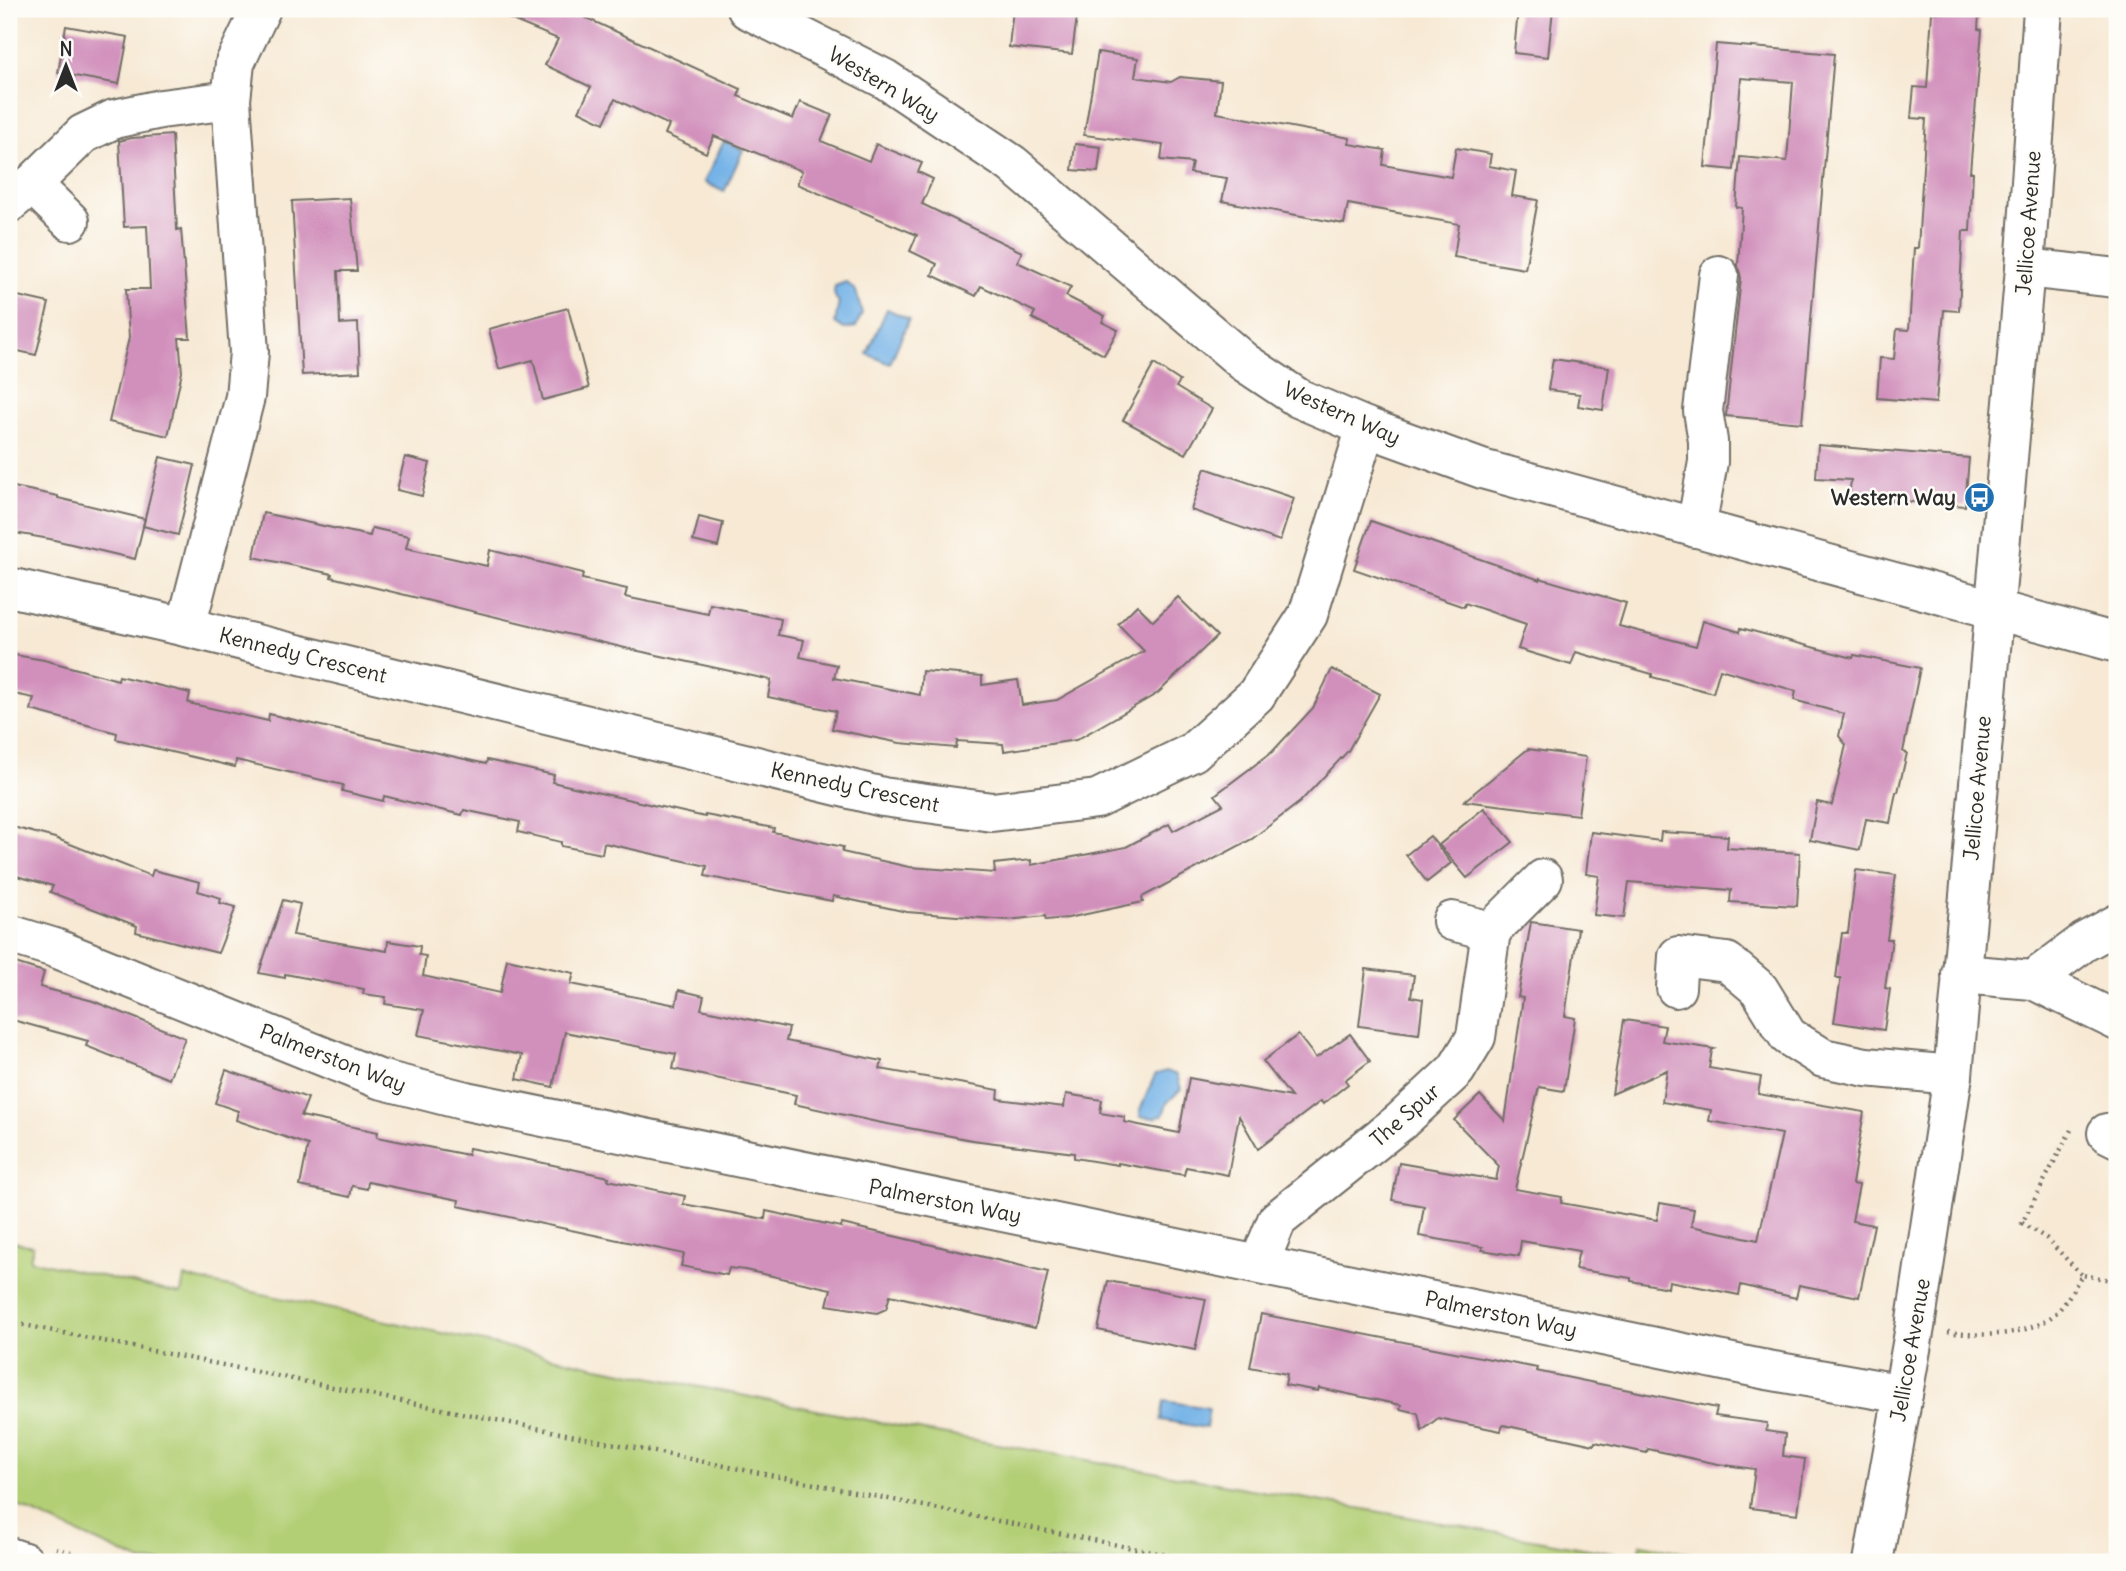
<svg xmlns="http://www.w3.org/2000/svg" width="2126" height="1571" font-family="Delius,sans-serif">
	<rect width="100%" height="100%" fill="#fdfcf7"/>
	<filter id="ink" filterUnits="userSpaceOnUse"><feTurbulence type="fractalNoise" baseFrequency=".0143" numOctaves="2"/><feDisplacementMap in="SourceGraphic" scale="14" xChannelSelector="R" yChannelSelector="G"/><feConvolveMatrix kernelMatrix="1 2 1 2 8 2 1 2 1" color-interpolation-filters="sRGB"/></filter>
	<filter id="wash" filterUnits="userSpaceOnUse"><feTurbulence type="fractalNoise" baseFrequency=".00686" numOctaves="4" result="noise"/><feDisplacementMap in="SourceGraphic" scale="28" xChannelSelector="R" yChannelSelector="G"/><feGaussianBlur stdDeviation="1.57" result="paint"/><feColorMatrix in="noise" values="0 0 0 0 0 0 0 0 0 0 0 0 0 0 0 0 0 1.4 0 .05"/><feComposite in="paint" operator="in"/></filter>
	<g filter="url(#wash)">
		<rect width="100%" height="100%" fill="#f7e9d4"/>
		<polygon fill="#b3cf76" stroke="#6f7d50" stroke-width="2" points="9,1241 33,1246 30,1260 181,1294 184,1277 598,1367 924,1431 1639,1558 1641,1544 1735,1562 142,1562 9,1502"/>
		<g fill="#75b2e7" stroke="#506e89" stroke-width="2">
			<polygon points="724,141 743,150 724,192 704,182"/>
			<path d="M 846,282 L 856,291 L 862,313 L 856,327 L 844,329 L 835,323 L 839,302 C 834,297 833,293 835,286 Z"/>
			<polygon points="887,309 909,319 890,364 867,354"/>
			<polygon points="1166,1071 1177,1075 1181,1089 1167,1103 1163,1115 1155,1118 1140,1117 1140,1110 1155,1075"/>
			<polygon points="1164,1401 1209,1408 1206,1428 1161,1420"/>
		</g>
		<g id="blocks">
			<g fill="#d190bc">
				<polygon points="486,9 567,9 741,89 738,96 793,119 800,102 832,115 821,141 869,161 876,144 922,163 918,172 933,179 922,204 1022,252 1017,262 1071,287 1066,296 1105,316 1102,322 1118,330 1104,355 1032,318 1035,312 981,286 976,296 932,275 937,264 910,251 917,235 797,184 802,171 714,136 706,153 665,134 669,125 615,99 604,123 579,111 591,87 545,65 558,39"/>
				<polygon points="1013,9 1051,12 1051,9 1078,9 1072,54 1009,47"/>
				<polygon points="1518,9 1553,9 1548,57 1514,53"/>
				<polygon points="1932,12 1979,15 1978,29 1982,30 1970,172 1973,172 1970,231 1963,231 1959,311 1944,310 1936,403 1877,398 1880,358 1894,359 1897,329 1909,330 1914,248 1918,248 1926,119 1911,118 1914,87 1927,88"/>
				<polygon points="66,26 128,37 119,84 58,73"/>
				<polygon points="1716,44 1834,54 1802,423 1726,416 1741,278 1738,265 1742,208 1736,207 1740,157 1787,161 1793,82 1741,78 1734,170 1705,167"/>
				<polygon points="1098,52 1138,58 1135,77 1171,82 1180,77 1221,81 1217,113 1350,138 1349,144 1385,150 1383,165 1451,177 1456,148 1491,154 1489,166 1516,171 1512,196 1538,200 1525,269 1454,257 1459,224 1348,204 1344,224 1222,201 1227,178 1190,173 1192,163 1161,160 1163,145 1084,135"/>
				<polygon points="172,135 177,230 181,229 190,338 179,338 182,372 168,436 109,422 129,338 126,289 150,289 147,226 124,227 119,141 132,138"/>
				<polygon points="1075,144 1101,147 1098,172 1072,170"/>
				<polygon points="350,198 357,271 338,271 340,324 358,323 360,372 302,375 292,201"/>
				<polygon points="9,294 49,303 36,355 9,349"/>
				<polygon points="568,308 589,388 543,400 533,360 499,369 489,329"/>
				<polygon points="1553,359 1609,367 1603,410 1578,406 1580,394 1548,390"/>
				<polygon points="1154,364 1180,381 1176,387 1212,409 1186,454 1123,420"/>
				<polygon points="1818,445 1969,458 1965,506 1849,497 1851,480 1816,478"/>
				<polygon points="160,457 195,465 178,535 143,526"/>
				<polygon points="405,457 430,463 422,496 397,490"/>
				<polygon points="1205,468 1294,498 1280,541 1191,510"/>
				<polygon points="9,486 58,496 58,498 145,519 135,559 50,539 9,532"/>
				<polygon points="263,513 370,536 372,528 409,536 406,548 487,566 490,550 583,573 582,579 627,589 625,597 708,614 710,604 781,619 778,635 804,640 800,657 837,665 834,678 920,695 922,671 982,676 982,685 1018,680 1022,705 1057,700 1144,651 1118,624 1137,605 1153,621 1178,597 1217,636 1158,693 1076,740 1004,751 1003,744 957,741 956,748 900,743 832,729 836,711 768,697 771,680 625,648 331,577 332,574 254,557"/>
				<polygon points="699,517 723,523 718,547 693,541"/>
				<polygon points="1371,521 1540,580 1540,578 1626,603 1619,626 1696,646 1703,621 1740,632 1741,628 1853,658 1854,655 1920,668 1903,752 1907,753 1898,792 1896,792 1890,823 1866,819 1860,850 1810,840 1817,802 1832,805 1846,745 1839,736 1844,714 1794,700 1796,691 1720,669 1713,693 1652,677 1652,674 1576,652 1571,665 1518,649 1526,624 1465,603 1464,607 1354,569"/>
				<polygon points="9,654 44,660 118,680 119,676 190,693 188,703 268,721 269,714 486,764 487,760 554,775 552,782 705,817 705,815 774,828 773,832 843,847 842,852 909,867 995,873 994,864 1031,860 1031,865 1126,847 1169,824 1173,831 1223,805 1215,795 1272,752 1313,708 1332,669 1380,694 1348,751 1300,802 1252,839 1142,897 1143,902 1068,918 1046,920 1045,916 1007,920 907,912 833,896 832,901 705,876 707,866 604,843 602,854 561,846 561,842 518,832 520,822 464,810 462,815 384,796 383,801 342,791 343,785 236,760 235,767 116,739 117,733 31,710 34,698 9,693"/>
				<polygon points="1528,749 1586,757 1578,815 1464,801"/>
				<polygon points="1484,808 1513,842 1467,878 1439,845"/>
				<polygon points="9,826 55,838 151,876 153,870 200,882 198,891 221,898 220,903 236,907 218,953 136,932 137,926 50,892 53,886 9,874"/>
				<polygon points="1591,832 1660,841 1661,832 1728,836 1727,848 1800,853 1797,906 1730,902 1731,890 1629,882 1624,918 1594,915 1599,876 1586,874"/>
				<polygon points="1430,836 1451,863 1427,882 1406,855"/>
				<polygon points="1856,870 1896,875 1887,939 1892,939 1885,988 1890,989 1884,1030 1834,1022 1841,978 1836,978 1842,933 1848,933"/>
				<polygon points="283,900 300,904 293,935 387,951 388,941 420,946 419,955 426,956 423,976 500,993 507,959 574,973 571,984 676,1005 679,990 704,996 701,1009 789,1028 786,1041 882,1061 880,1069 999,1090 998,1099 1064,1107 1066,1094 1102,1100 1100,1113 1125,1117 1124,1122 1179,1133 1189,1078 1291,1097 1263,1061 1298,1035 1316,1058 1350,1034 1370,1061 1345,1080 1348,1084 1323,1104 1321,1101 1258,1149 1239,1116 1228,1175 1186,1167 1184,1175 1118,1163 1118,1165 1074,1158 1074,1153 972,1140 877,1122 794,1104 796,1095 673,1069 676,1054 565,1032 553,1087 517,1079 522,1055 418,1035 424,1010 385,1004 386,997 363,994 364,989 285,974 285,978 259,973"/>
				<polygon points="1531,922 1578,929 1565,1016 1575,1018 1564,1091 1539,1087 1515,1189 1562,1197 1561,1203 1657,1220 1660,1203 1694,1209 1691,1226 1758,1240 1782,1134 1709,1121 1711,1110 1662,1102 1667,1070 1612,1094 1624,1020 1665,1026 1662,1041 1714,1049 1712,1050 1709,1068 1761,1077 1758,1094 1864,1112 1852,1184 1859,1185 1852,1221 1874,1225 1859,1297 1799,1285 1796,1298 1741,1285 1739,1295 1669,1281 1668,1288 1631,1281 1631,1278 1575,1269 1579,1251 1521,1241 1519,1256 1482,1250 1483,1247 1419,1236 1424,1206 1392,1200 1399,1163 1496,1180 1499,1166 1454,1120 1480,1095 1505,1121 1523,998 1518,997"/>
				<polygon points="9,961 44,972 40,987 93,1001 185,1038 169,1079 86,1046 88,1041 9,1019"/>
				<polygon points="1366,969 1414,975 1411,997 1423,999 1419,1034 1359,1026"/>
				<polygon points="226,1070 308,1098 301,1116 378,1132 377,1137 468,1155 469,1148 539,1162 609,1177 608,1180 685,1196 683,1204 765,1219 766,1211 841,1227 842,1224 1048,1272 1035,1328 890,1295 886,1309 877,1313 827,1305 831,1289 745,1270 729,1268 727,1275 681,1266 684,1254 458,1206 459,1200 368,1182 367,1189 352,1186 350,1197 300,1186 308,1145 236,1120 238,1111 215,1103"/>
				<polygon points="1108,1281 1206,1299 1195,1350 1098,1330"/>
				<polygon points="1261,1314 1537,1368 1536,1371 1717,1408 1715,1416 1767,1423 1766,1431 1785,1434 1783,1456 1805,1459 1798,1514 1750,1508 1755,1469 1718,1464 1648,1449 1647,1453 1595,1442 1594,1445 1503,1425 1501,1431 1438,1418 1422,1431 1418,1413 1400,1409 1401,1405 1319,1388 1318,1391 1285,1385 1287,1374 1250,1367"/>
			</g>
		</g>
	</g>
	<g filter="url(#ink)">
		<use href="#blocks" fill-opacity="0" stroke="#726e66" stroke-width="2"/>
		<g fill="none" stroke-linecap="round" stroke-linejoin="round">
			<defs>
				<g id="minor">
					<polyline points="747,9 885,79 1012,164 1244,362 1298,398 1366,427 1482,469 2117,643"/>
					<polyline points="32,184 70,221"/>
					<polyline points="9,203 32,184 83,134 114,119 161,109 231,100"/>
					<polyline points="2025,268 2117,278"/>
					<polyline points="1696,528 1708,462 1708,441 1703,411 1719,275"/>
					<polyline points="9,587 186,627 883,797 992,812 1097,799 1193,752 1256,695 1308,615 1366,427"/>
					<polyline points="186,627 245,397 249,352 231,100 235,63 261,9"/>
					<polyline points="1452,921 1491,931 1543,879"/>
					<polyline points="9,934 55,948 379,1079 466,1101 1762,1369 1903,1394"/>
					<polyline points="1961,974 2033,980 2117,1021"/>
					<polyline points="2033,980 2084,942 2117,924"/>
					<polyline points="1676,988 1678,956 1727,962 1759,989 1788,1036 1823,1058 1866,1067 1953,1075"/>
					<polyline points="2107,1133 2117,1138"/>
					<polyline points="1259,1264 1277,1220 1401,1121 1456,1070 1476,1037 1491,931"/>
					<polyline points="9,1557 24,1562"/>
					<polyline points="1873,1562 1915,1327 1953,1075 2025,268 2043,9"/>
				</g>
			</defs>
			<use href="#minor" stroke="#726e66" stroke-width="42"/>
			<g stroke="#726e66" stroke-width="4.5" stroke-dasharray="2 5" stroke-linecap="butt">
				<polyline points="2071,1130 2022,1223 2046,1238 2082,1275"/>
				<polyline points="9,1322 1202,1562"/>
				<path d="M 1948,1332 C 1980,1337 2032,1337 2057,1312 C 2067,1302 2074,1287 2082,1275 L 2117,1281"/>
				<polyline points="56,1548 98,1562"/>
			</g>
			<use href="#minor" stroke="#fff" stroke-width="38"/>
		</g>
	</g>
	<defs>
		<symbol id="bus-disc" viewBox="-11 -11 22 22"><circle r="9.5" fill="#1f6fb2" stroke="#fdfcf7"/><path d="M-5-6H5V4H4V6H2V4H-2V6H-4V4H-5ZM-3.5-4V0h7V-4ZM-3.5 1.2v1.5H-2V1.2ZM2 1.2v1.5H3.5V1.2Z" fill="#fff"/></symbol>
	</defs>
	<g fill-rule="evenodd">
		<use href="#bus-disc" x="1962" y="480" width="35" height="35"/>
	</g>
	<g text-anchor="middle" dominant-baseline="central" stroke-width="5" stroke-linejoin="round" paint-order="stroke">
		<g font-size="21" fill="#2b2b2b" stroke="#fdfcf7">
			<text transform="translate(884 84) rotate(31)">Western Way</text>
			<text transform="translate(2028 223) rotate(-86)">Jellicoe Avenue</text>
			<text transform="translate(1342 413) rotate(24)">Western Way</text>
			<text transform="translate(303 655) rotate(14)">Kennedy Crescent</text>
			<text transform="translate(855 787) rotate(12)">Kennedy Crescent</text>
			<text transform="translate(1977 788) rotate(-85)">Jellicoe Avenue</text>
			<text transform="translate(333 1058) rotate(21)">Palmerston Way</text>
			<text transform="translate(1405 1115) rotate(-41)">The Spur</text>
			<text transform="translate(945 1201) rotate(11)">Palmerston Way</text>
			<text transform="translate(1501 1314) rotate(12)">Palmerston Way</text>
			<text transform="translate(1910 1350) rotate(-80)">Jellicoe Avenue</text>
		</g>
		<g font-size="21" font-weight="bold" fill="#2b2b2b" stroke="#fdfcf7" text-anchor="end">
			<text x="1956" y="497">Western Way</text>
		</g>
	</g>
	<rect width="2126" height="1571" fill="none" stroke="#fdfcf7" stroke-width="35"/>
	<g transform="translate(66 66)" stroke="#fdfcf7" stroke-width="5" paint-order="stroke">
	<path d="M0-5L12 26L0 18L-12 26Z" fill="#2b2b2b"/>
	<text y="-10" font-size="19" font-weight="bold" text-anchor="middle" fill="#2b2b2b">N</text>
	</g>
</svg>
